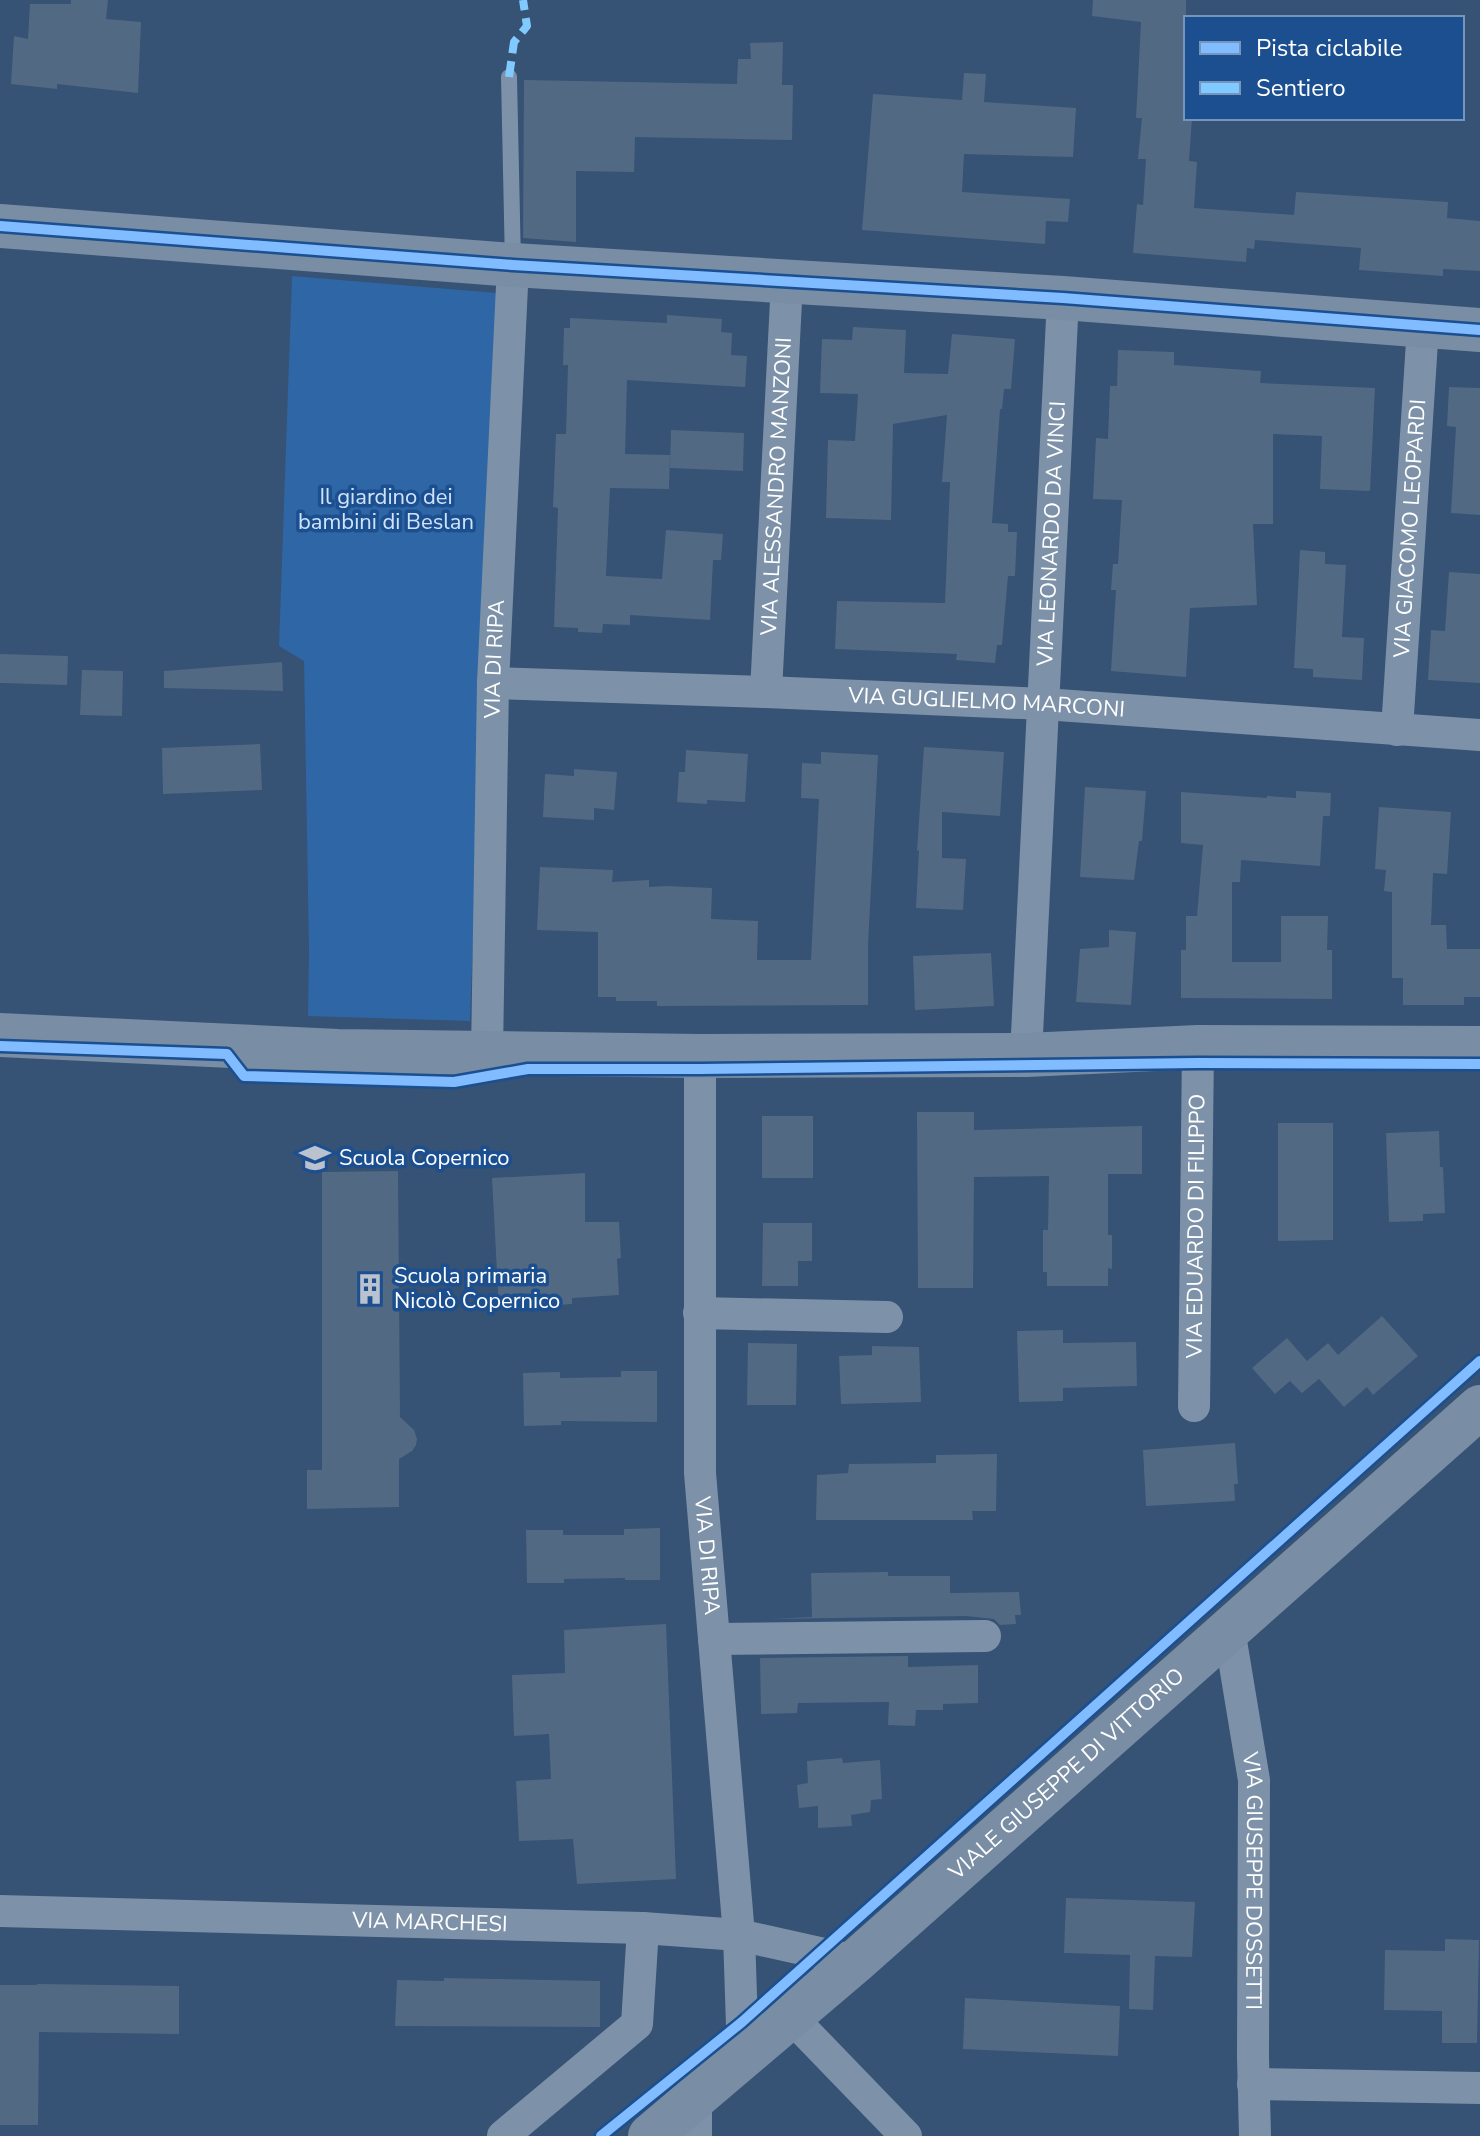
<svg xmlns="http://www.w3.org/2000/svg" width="1480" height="2136" font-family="'Nunito Sans',sans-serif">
	<rect width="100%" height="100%" fill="#365274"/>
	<polygon fill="#2f66a5" points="292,276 497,293 470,1021 308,1016 309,951 304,661 279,646"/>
	<g fill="#526984">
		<polygon points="71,0 108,0 106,19 141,22 138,93 57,84 57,89 11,84 14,36 28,39 30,4 71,4"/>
		<polygon points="1093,0 1186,0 1186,118 1192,118 1189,161 1197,162 1194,208 1294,215 1296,192 1448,202 1447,218 1480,221 1480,271 1443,269 1443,276 1359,270 1361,248 1255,240 1254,249 1247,248 1246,262 1133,253 1137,204 1143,205 1146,159 1138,159 1142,118 1136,118 1141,22 1092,16"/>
		<polygon points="783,42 782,85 793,85 792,140 635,137 634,172 576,171 576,242 523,238 524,80 737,84 738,59 751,59 750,43"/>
		<polygon points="964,73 986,74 984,102 1076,108 1073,157 964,154 962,192 1070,199 1068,222 1046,221 1045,244 862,230 873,94 962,100"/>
		<polygon points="667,315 722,319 721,332 732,333 731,355 747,356 745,387 627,380 625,454 670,455 669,489 610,488 606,576 662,579 666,530 723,534 721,560 713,560 710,620 630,615 630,625 603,624 602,633 578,632 578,628 554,627 558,508 553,507 556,434 566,434 568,365 563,365 564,328 570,328 570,318 667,323"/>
		<polygon points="853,327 906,330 904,373 948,374 952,334 1015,339 1011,389 1004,389 1002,409 1000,409 992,523 1008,524 1008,532 1017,532 1015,576 1008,576 1002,645 997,645 995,663 956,660 957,654 835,649 837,601 945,603 950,482 942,482 947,415 893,424 891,520 826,518 828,440 855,441 858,394 820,393 822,339 852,340"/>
		<polygon points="1118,350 1174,352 1174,365 1261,371 1260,383 1375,388 1370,491 1320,489 1322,436 1273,434 1273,524 1253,524 1257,605 1190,608 1186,677 1111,671 1116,590 1111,590 1113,564 1118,564 1122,500 1093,499 1096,438 1108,439 1110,386 1117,386"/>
		<polygon points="1449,387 1480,388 1480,515 1451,513 1456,427 1447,426"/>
		<polygon points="671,430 744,433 743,471 670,468"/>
		<polygon points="1300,550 1325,552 1325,564 1346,565 1342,637 1364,638 1362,680 1313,677 1313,669 1294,668"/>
		<polygon points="1449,572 1480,574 1480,683 1428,680 1431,630 1445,631"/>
		<polygon points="0,654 68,656 67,685 0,683"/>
		<polygon points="282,662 283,691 164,688 164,671"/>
		<polygon points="82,670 123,671 122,716 80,715"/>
		<polygon points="260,744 262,790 163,794 162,748"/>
		<polygon points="924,747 1004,752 1000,816 942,812 942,858 966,859 963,910 916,908 919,850 917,851"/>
		<polygon points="686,750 748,754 745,802 707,800 707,804 677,802 679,772 685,772"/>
		<polygon points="821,752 878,755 868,945 868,1005 657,1006 657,1001 616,1001 616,997 598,997 598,932 537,930 540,867 613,870 612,882 649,880 649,887 666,886 712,888 711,919 758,921 757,960 811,960 819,799 801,798 802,763 821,764"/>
		<polygon points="574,769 617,772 614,810 594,808 594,820 543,817 545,774 574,776"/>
		<polygon points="1085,787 1146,791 1142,841 1139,841 1134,880 1080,877"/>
		<polygon points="1296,791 1331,793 1330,816 1323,816 1320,866 1241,860 1240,882 1232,882 1232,962 1281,962 1281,916 1328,916 1327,950 1332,950 1332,999 1181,998 1181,950 1186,950 1186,916 1197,916 1203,845 1181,843 1181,792 1267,798 1267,796 1296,798"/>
		<polygon points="1379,807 1451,812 1447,874 1433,873 1431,925 1446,925 1447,949 1480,949 1480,997 1464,997 1464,1005 1403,1005 1403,978 1392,978 1392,892 1384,891 1386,870 1375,869"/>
		<polygon points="1109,930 1136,932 1131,1005 1076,1002 1080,949 1109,947"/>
		<polygon points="991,953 994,1006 915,1010 913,956"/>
		<polygon points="917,1112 974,1112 974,1130 1142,1126 1142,1174 1108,1174 1108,1235 1112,1235 1112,1269 1108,1268 1108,1286 1047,1286 1047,1272 1043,1272 1043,1230 1048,1230 1049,1176 974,1177 973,1288 918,1288"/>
		<rect x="762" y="1116" width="51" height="62"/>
		<polygon points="1278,1123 1333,1123 1333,1240 1278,1241"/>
		<polygon points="1439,1131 1440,1167 1443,1167 1445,1213 1423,1214 1423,1221 1389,1222 1386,1133"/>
		<polygon points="398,1171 400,1417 414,1430 417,1439 416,1445 412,1451 399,1459 399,1507 307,1509 307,1470 322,1470 322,1172"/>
		<polygon points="585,1173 585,1222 619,1222 621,1258 617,1259 619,1295 572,1298 572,1304 499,1309 492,1178"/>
		<polygon points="763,1223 812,1223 812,1261 798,1261 798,1286 762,1286"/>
		<polygon points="1382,1316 1418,1356 1373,1395 1367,1387 1344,1407 1319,1379 1302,1393 1290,1381 1275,1394 1252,1368 1287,1338 1307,1361 1328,1343 1338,1355"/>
		<polygon points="1063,1330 1063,1343 1136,1342 1137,1386 1063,1388 1063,1401 1019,1402 1017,1331"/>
		<polygon points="748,1343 797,1344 796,1405 747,1405"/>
		<polygon points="872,1346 919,1347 921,1402 841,1404 839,1356 872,1355"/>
		<polygon points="621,1371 657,1371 657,1422 561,1421 561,1425 524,1426 523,1373 560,1372 560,1378 621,1377"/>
		<polygon points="1235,1443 1238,1484 1234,1484 1235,1501 1146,1506 1143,1450"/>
		<polygon points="997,1454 996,1511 972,1511 973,1520 816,1520 817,1475 848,1473 849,1464 936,1463 936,1455"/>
		<polygon points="660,1528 660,1580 625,1580 625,1578 564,1579 564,1583 527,1583 526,1530 563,1530 563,1535 624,1535 624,1529"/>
		<polygon points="888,1572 888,1576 950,1576 950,1593 1019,1592 1021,1615 1015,1615 1016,1624 1000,1625 994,1619 966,1616 770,1619 812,1617 811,1573"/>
		<polygon points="666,1624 676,1879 577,1884 573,1839 519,1841 516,1781 551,1779 550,1757 549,1734 514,1736 512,1675 565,1673 564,1630"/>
		<polygon points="908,1656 908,1667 978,1665 978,1703 943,1704 943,1710 916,1710 915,1726 888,1725 889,1702 798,1703 797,1713 761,1714 760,1658"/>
		<polygon points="842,1758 843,1763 880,1760 882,1799 871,1800 870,1812 851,1815 852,1826 818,1828 818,1806 799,1808 797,1785 808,1783 807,1761"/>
		<polygon points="1066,1898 1195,1902 1192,1957 1155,1956 1153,2010 1129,2009 1130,1955 1064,1953"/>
		<polygon points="1445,1939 1479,1940 1477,2043 1442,2043 1442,2011 1384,2010 1385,1950 1445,1951"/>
		<polygon points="444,1978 600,1981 600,2027 395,2026 397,1980 444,1981"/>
		<polygon points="37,1984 179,1986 179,2034 39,2032 38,2125 0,2125 0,1985 37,1985"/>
		<polygon points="965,1998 1120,2006 1118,2056 963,2049"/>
	</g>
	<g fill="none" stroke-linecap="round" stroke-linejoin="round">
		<polyline stroke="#7d92a8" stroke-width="16" points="509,77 513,264"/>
		<g stroke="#7d92a8" stroke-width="32">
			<path id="s1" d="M 493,683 L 766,692 L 1044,704 L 1480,735"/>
			<path id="s2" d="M 766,692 L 787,281"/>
			<path id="s3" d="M 1397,730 L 1423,326"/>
			<path id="s4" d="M 487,1053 L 493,683 L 513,265"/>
			<path id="s5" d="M 1026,1055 L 1063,298"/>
			<path id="s6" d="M 700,1056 L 700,1473 L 739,1935 L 743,2056"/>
			<polyline points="699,1313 887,1317"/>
			<path id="s7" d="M 1194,1406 L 1198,1047"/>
			<path id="s8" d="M 1229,1629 L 1254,1780 L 1253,2057 L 1255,2136"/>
			<polyline points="714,1639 985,1636"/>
			<path id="s9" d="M 0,1911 L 643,1928 L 739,1935 L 856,1961"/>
			<polyline points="790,2016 906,2136"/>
			<polyline points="1253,2084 1480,2088"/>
			<polyline points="696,2097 696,2136"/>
			<polyline points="503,2136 637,2024 643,1928"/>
		</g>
		<g stroke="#798da4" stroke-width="44">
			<polyline points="0,226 513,265 1063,298 1480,330"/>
			<polyline points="0,1035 338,1051 700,1056 1026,1055 1198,1047 1480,1048"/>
			<path id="s10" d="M 650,2136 L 856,1961 L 1480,1407"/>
		</g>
		<polyline stroke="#80caff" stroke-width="8" stroke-dasharray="16 8" stroke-linecap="butt" points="509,77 514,42 527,26 523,0"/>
		<defs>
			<g id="cycleway">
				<polyline points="0,226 513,265 1063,298 1480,330"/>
				<polyline points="0,1046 227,1054 244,1076 454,1082 528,1069 700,1069 1198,1063 1480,1064"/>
				<polyline points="601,2136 742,2022 1480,1361"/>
			</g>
		</defs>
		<use href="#cycleway" stroke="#1b4f8f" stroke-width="15"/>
		<use href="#cycleway" stroke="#80bcff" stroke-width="10"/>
	</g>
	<defs>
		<symbol id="school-bare" viewBox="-9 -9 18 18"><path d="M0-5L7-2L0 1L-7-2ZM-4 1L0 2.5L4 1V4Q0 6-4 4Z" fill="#b9c2ce" stroke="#1b4f8f" stroke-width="2.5" paint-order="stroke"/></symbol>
		<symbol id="building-bare" viewBox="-9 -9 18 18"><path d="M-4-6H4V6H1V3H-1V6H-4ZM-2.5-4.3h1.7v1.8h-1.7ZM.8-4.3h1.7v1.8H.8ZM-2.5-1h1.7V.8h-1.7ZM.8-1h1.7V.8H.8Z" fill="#b9c2ce" stroke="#1b4f8f" stroke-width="2.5" paint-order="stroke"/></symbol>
	</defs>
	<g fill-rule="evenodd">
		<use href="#school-bare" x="293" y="1136" width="44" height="44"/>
		<use href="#building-bare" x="348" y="1267" width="44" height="44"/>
	</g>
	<g text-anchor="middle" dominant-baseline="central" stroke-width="7" stroke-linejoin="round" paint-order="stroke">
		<g font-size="22" fill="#fff" stroke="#1b4f8f">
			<text stroke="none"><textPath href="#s2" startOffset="206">VIA ALESSANDRO MANZONI</textPath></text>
			<text stroke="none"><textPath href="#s3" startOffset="202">VIA GIACOMO LEOPARDI</textPath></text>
			<text stroke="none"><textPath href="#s5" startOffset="522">VIA LEONARDO DA VINCI</textPath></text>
			<text stroke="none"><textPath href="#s4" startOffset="394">VIA DI RIPA</textPath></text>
			<text stroke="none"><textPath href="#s1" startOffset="494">VIA GUGLIELMO MARCONI</textPath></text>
			<text stroke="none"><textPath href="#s7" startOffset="180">VIA EDUARDO DI FILIPPO</textPath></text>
			<text stroke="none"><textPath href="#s6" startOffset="500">VIA DI RIPA</textPath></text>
			<text stroke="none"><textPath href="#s10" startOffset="552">VIALE GIUSEPPE DI VITTORIO</textPath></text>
			<text stroke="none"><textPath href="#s8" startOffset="254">VIA GIUSEPPE DOSSETTI</textPath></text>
			<text stroke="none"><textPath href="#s9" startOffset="430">VIA MARCHESI</textPath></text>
		</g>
		<g font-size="22" fill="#cfe3fa" stroke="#1b4f8f">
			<text x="386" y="497">Il giardino dei<tspan x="386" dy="25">bambini di Beslan</tspan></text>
		</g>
		<g font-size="22" fill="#fff" stroke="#1b4f8f" text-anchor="start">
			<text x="339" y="1158">Scuola Copernico</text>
			<text x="394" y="1276">Scuola primaria<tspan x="394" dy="25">Nicolò Copernico</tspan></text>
		</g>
	</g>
	<rect x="1184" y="16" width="280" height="104" fill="#1b4f8f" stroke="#7695bc" stroke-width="2"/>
	<rect x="1200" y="42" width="40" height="12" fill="#80bcff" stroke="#7695bc" stroke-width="2"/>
	<text x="1256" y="56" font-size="24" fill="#ffffff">Pista ciclabile</text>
	<rect x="1200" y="82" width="40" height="12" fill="#80caff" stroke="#7695bc" stroke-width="2"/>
	<text x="1256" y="96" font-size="24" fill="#ffffff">Sentiero</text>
</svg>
